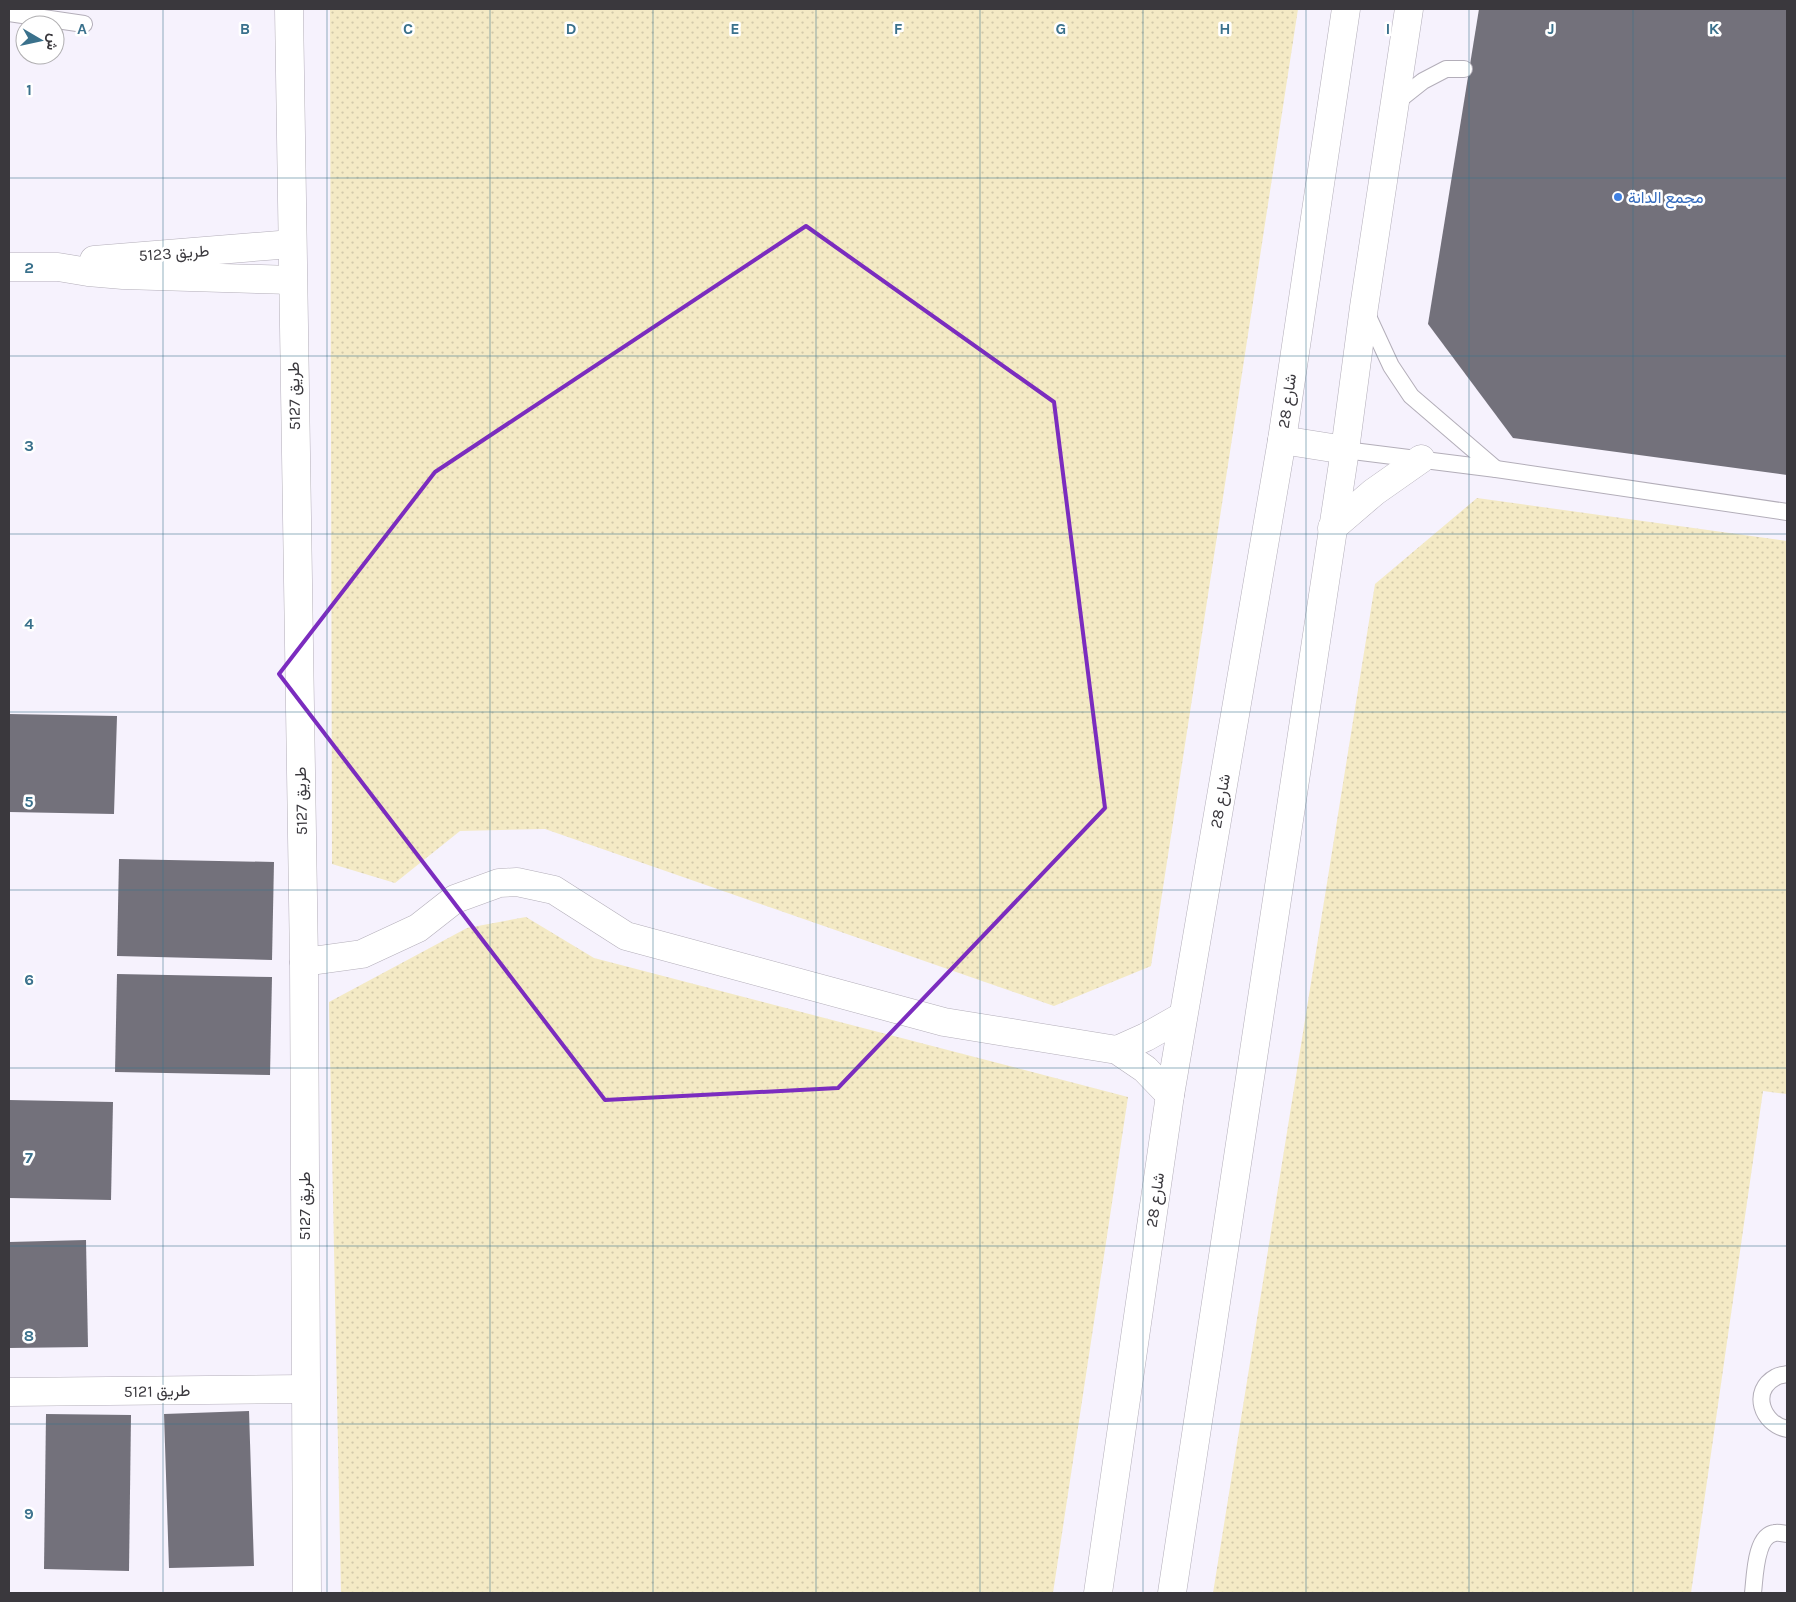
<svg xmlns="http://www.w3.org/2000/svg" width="1796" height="1602" font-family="Karla,Vazirmatn,sans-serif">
	<defs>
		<pattern id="sand-dots" width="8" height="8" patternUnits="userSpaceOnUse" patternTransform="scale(1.25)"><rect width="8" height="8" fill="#f4eac5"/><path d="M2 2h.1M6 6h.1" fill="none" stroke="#d2c9aa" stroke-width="1.8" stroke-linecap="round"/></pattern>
	</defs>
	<rect width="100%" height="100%" fill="#f6f2fd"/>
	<g fill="url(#sand-dots)">
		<polygon points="330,9 1298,9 1151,966 1054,1006 545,829 460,831 395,883 332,864"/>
		<polygon points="1477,498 1787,541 1787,1094 1763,1091 1691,1593 1213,1593 1375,584"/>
		<polygon points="526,917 594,958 1128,1097 1053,1593 341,1593 329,1002 467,928"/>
	</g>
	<g fill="#73717b">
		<polygon points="1479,9 1787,9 1787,475 1513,438 1428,324"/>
		<polygon points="9,714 117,716 114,814 9,812"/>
		<polygon points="119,859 274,862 272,960 117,956"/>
		<polygon points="117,974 272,977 270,1075 115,1072"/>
		<polygon points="9,1100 113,1102 111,1200 9,1198"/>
		<polygon points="86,1240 88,1347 9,1348 9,1242"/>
		<polygon points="249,1411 254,1566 169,1568 164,1414"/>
		<polygon points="46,1414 131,1415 129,1571 44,1569"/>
	</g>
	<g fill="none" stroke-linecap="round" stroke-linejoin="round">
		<defs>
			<g id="lane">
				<polyline points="9,13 84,24"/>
				<polyline points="1394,104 1423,81 1446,69 1464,69"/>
				<polyline points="1366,312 1391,366 1411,396 1496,469"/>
				<polyline points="1345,450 1496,469 1787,512"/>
				<path d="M 1787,1374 C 1784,1375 1779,1375 1776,1377 C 1750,1391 1762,1424 1787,1429"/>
				<path d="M 1753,1593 C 1755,1577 1755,1535 1775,1533 C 1779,1532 1784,1534 1787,1534"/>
			</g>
			<g id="street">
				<polyline points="289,9 304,962 307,1593"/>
				<polyline points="94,260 292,244"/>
				<polyline points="9,267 58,267 88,272 123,275 292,280"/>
				<polyline points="304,962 362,954 418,928 455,899 499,883 517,882 554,890 626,936 944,1022 1117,1050 1145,1069 1170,1095"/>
				<polyline points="1117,1050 1146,1037 1183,1016"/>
				<polyline points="9,1392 305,1389"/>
			</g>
			<g id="secondary">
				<polyline points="1282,440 1345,450"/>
				<polyline points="1332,528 1374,492 1421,459"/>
				<polyline points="1098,1593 1170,1095 1282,440 1346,9"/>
				<polyline points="1172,1593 1345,450 1364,307 1409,9"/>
			</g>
		</defs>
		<use href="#lane" stroke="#b3aeb9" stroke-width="18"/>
		<use href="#street" stroke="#b3aeb9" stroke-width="29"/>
		<use href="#secondary" stroke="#b3aeb9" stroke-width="29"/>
		<use href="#lane" stroke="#fff" stroke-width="16"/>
		<use href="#street" stroke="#fff" stroke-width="28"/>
		<use href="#secondary" stroke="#fff" stroke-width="28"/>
	</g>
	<path fill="none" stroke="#7b2cbf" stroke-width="4" stroke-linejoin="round" d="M 806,226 L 1054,402 L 1105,808 L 838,1088 L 605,1100 L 279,674 L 435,472 Z"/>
	<path fill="none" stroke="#3a718c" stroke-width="1" stroke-opacity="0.55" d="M 163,9 L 163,1593M 327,9 L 327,1593M 490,9 L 490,1593M 653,9 L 653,1593M 816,9 L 816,1593M 980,9 L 980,1593M 1143,9 L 1143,1593M 1306,9 L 1306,1593M 1469,9 L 1469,1593M 1633,9 L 1633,1593M 9,178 L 1787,178M 9,356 L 1787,356M 9,534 L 1787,534M 9,712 L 1787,712M 9,890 L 1787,890M 9,1068 L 1787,1068M 9,1246 L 1787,1246M 9,1424 L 1787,1424"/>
	<circle fill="#3f7fe0" stroke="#fff" stroke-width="2" cx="1618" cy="197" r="5"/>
	<g text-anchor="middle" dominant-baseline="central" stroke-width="5" stroke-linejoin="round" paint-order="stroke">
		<g font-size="16" fill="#366cbe" stroke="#fff" text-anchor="start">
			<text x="1628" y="197">مجمع الدانة</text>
		</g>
		<g font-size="16" fill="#3a383d" stroke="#fff">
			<text transform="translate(174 253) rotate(-4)">طريق 5123</text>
			<text transform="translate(294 396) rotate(-91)">طريق 5127</text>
			<text transform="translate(1287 401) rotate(-82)">شارع 28</text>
			<text transform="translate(301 801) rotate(-91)">طريق 5127</text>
			<text transform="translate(1220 801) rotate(-80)">شارع 28</text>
			<text transform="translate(1155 1200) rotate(-82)">شارع 28</text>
			<text transform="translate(304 1206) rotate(-90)">طريق 5127</text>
			<text transform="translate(157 1391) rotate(-1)">طريق 5121</text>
		</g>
	</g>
	<g font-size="16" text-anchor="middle" font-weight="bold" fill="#3a718c" stroke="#fff" stroke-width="5" stroke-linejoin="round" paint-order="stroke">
		<text x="82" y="34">A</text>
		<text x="245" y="34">B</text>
		<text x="408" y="34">C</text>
		<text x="571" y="34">D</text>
		<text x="735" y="34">E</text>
		<text x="898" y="34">F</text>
		<text x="1061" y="34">G</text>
		<text x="1225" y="34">H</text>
		<text x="1388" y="34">I</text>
		<text x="1551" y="34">J</text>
		<text x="1714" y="34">K</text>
		<text x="29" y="95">1</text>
		<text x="29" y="273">2</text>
		<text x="29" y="451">3</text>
		<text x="29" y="629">4</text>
		<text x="29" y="807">5</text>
		<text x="29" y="985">6</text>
		<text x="29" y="1163">7</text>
		<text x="29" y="1341">8</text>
		<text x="29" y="1519">9</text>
	</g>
	<rect width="1796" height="1602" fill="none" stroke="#3a383d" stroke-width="20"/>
	<g transform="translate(40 40) rotate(99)"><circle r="24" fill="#ffffff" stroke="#b0afb1"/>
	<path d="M0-4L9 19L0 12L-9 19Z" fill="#3a718c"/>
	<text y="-8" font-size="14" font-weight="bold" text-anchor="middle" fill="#3a383d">ش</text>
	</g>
</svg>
